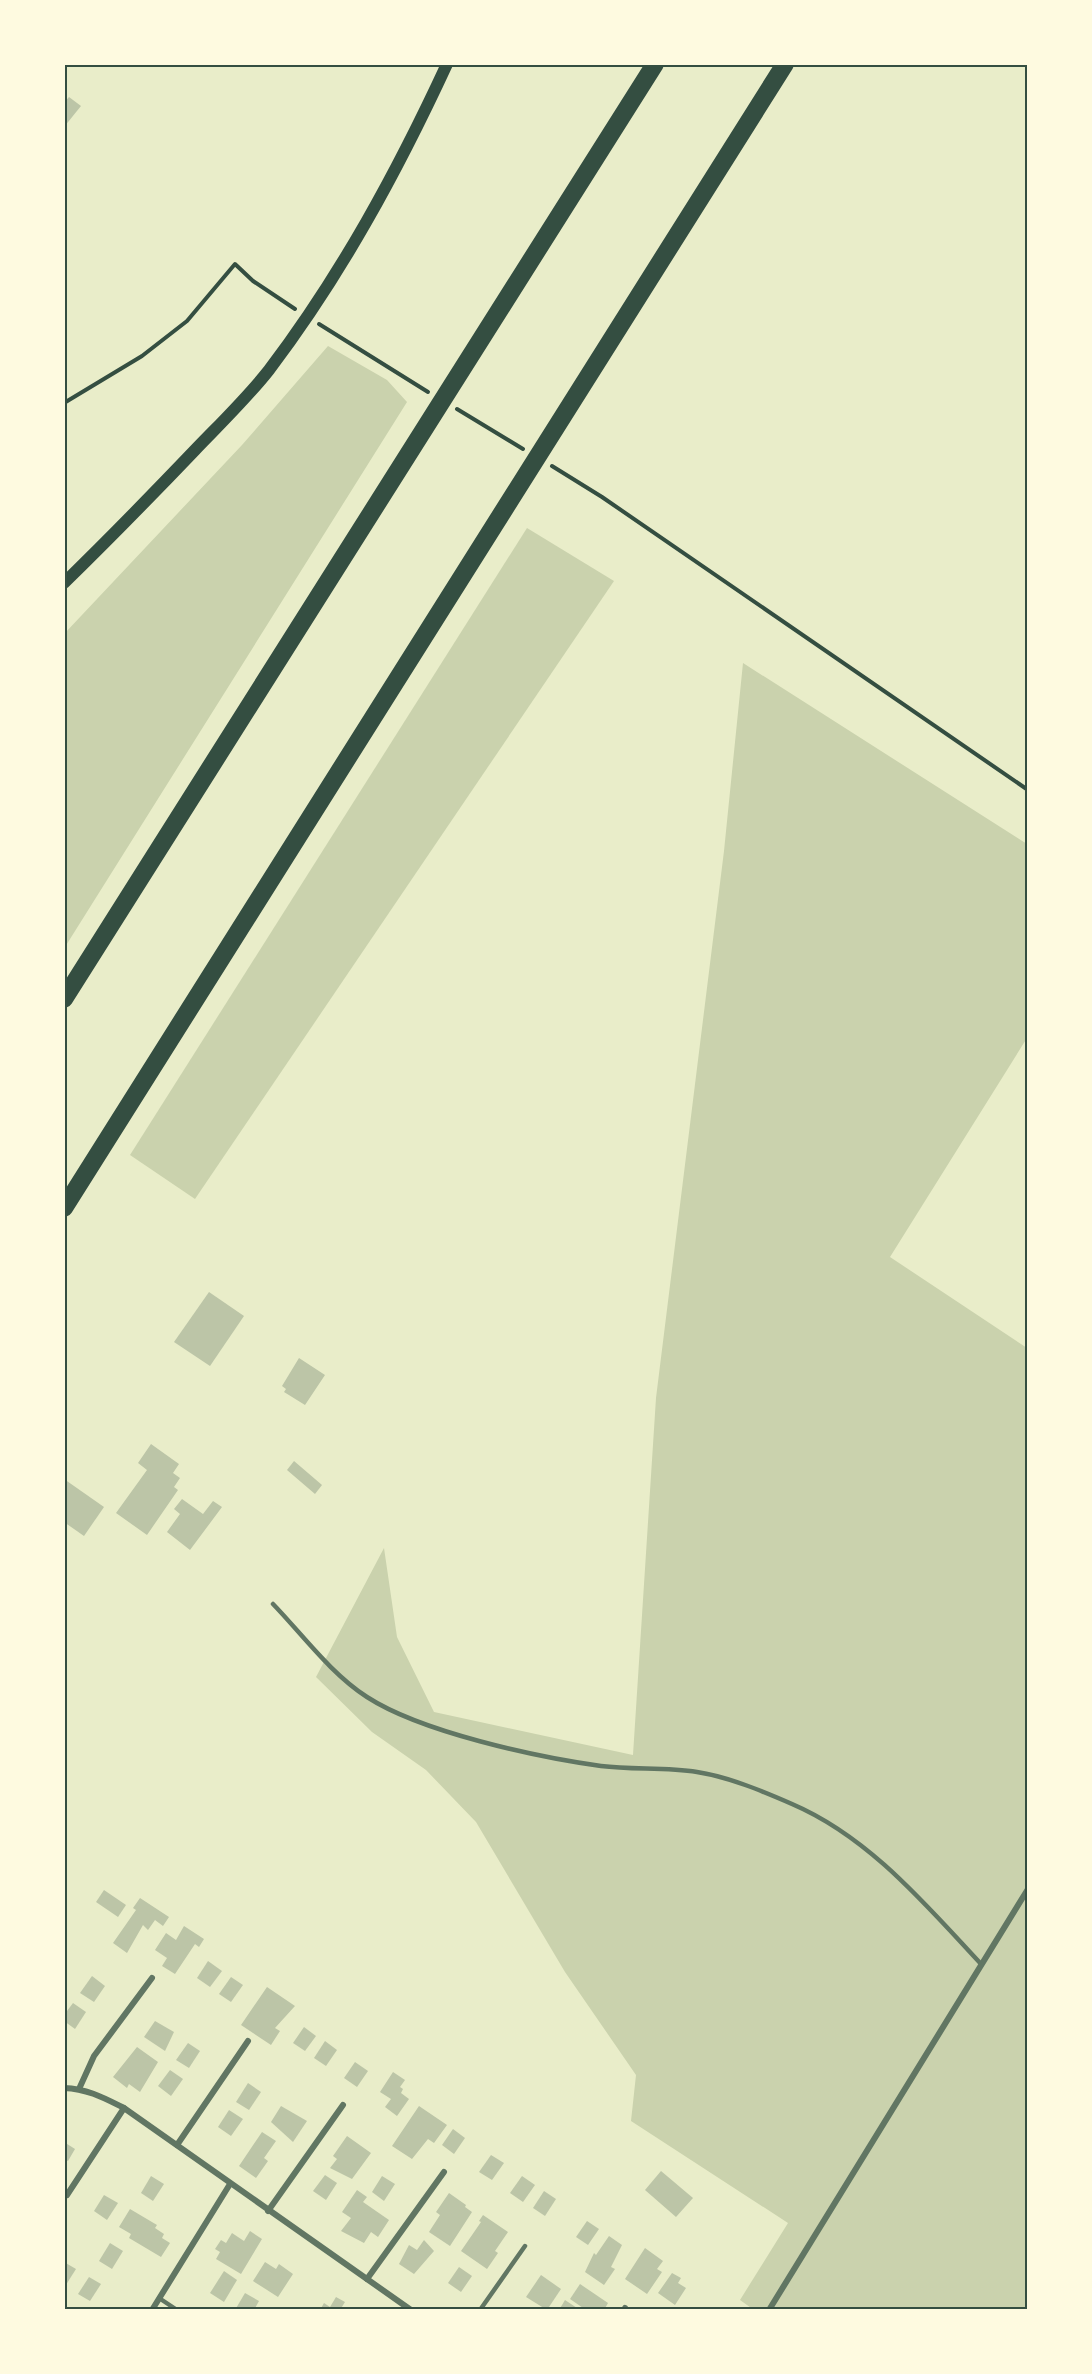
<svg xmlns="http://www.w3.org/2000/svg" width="1092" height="2374" font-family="Karla,sans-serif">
	<rect width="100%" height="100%" fill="#e9edc9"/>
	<g fill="#cad2ad">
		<polygon points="328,346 387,380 407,402 65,947 65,633 242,445"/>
		<polygon points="527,528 614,581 195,1199 130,1155"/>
		<polygon points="743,663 1027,844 1027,1038 890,1257 1027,1348 1027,2309 754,2310 740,2300 788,2223 631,2121 636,2075 565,1972 476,1822 426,1770 372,1732 316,1677 384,1548 397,1637 434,1712 633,1755 656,1398 724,851"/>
	</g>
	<g fill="#bcc5a7">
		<polygon points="69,97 81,106 64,127 64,103"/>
		<polygon points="209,1292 244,1316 210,1366 174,1342"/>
		<polygon points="299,1358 325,1375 305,1405 284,1392 286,1389 282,1386"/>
		<polygon points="151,1444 179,1464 173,1473 180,1478 174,1487 178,1490 147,1535 116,1513 147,1470 138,1463"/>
		<polygon points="294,1461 322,1485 315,1494 287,1470"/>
		<polygon points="64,1479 104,1507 84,1536 64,1522"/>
		<polygon points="182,1499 203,1514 213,1501 222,1507 190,1550 167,1532 180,1514 174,1509"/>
		<polygon points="104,1890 126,1905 118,1917 96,1902"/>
		<polygon points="140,1898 169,1917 163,1926 155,1920 148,1930 143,1925 127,1953 113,1943 136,1910 133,1908"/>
		<polygon points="184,1926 204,1939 199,1947 195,1944 175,1974 162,1966 167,1958 155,1950 166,1933 176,1940"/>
		<polygon points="208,1961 222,1971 210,1987 197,1978"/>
		<polygon points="92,1976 105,1986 94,2002 80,1993"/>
		<polygon points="231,1977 243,1985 231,2002 219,1994"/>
		<polygon points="267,1987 295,2006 275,2028 280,2031 271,2045 241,2025"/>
		<polygon points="73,2003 86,2012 75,2029 64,2021 64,2015"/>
		<polygon points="155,2021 174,2032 165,2051 144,2037"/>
		<polygon points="304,2027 316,2036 305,2051 293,2043"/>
		<polygon points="325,2041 337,2050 326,2066 314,2058"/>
		<polygon points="188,2043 200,2051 189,2068 176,2060"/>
		<polygon points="137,2047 158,2062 140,2092 129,2084 127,2088 113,2077"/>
		<polygon points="355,2062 368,2071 357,2087 344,2078"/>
		<polygon points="170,2070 183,2079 171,2096 158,2086"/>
		<polygon points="393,2072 405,2080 400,2087 403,2089 401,2093 409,2099 397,2116 385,2107 391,2099 380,2092"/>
		<polygon points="248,2083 261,2092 249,2110 236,2102"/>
		<polygon points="281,2106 307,2121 293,2142 271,2122"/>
		<polygon points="419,2106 447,2125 434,2143 428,2139 412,2159 392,2146"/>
		<polygon points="229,2110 243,2119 231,2136 218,2127"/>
		<polygon points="453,2129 465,2138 454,2154 442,2145"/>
		<polygon points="262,2132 276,2141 264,2158 268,2161 256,2178 239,2166"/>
		<polygon points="347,2136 371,2153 352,2179 330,2168 337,2159 333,2156"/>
		<polygon points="64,2142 75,2149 68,2161 64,2159"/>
		<polygon points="491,2155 504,2163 492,2180 479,2172"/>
		<polygon points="661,2171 693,2198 676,2217 645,2190"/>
		<polygon points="325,2175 337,2183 326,2200 313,2191"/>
		<polygon points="151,2176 164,2184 153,2201 141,2193"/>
		<polygon points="382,2176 395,2184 384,2201 372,2192"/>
		<polygon points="522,2176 535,2185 523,2202 510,2193"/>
		<polygon points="357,2190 367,2197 363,2202 389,2220 378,2237 371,2232 364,2243 341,2231 351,2218 342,2212"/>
		<polygon points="544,2191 556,2199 545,2216 533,2208"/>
		<polygon points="449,2193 466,2205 465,2207 472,2212 450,2246 429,2232 440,2215 436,2212"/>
		<polygon points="104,2195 118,2203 107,2220 94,2211"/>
		<polygon points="130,2209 157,2225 155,2228 164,2234 162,2238 170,2243 161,2257 129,2238 131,2234 119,2227"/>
		<polygon points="483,2215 508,2232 495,2251 498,2253 487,2269 461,2251 481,2222 479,2221"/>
		<polygon points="587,2221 599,2229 588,2245 576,2237"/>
		<polygon points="250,2231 262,2239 241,2274 216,2259 220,2252 215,2249 221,2240 226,2243 232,2233 244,2241"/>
		<polygon points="609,2236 622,2245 611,2267 615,2269 604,2285 585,2272 594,2253 596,2255"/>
		<polygon points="424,2240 434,2251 414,2274 399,2264 409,2245 417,2250"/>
		<polygon points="110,2243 123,2251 112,2269 99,2261"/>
		<polygon points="645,2248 663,2261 657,2269 662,2272 647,2294 625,2279"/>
		<polygon points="64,2262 76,2269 64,2288"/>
		<polygon points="265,2262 276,2269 279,2264 293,2274 278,2297 253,2281"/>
		<polygon points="459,2267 472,2276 461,2292 448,2283"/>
		<polygon points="224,2271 237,2280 224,2302 210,2293"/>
		<polygon points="672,2273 681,2278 678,2283 686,2288 675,2305 658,2293"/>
		<polygon points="541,2275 561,2289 547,2310 526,2297"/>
		<polygon points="89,2277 101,2284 90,2301 78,2294"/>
		<polygon points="580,2284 608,2303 604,2310 586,2310 570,2299"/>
		<polygon points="245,2293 259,2301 254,2310 235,2310"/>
		<polygon points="336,2297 345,2302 340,2310 320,2310 324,2303 330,2307"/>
		<polygon points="565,2300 577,2308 576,2310 559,2310"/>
	</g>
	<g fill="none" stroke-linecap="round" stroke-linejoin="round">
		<g stroke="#344e41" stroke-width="4">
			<polyline points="319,324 428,392"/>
			<polyline points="64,403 142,356 187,321 235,264 253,281 295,309"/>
			<polyline points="457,409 523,449"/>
			<polyline points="552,466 602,497 1028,790"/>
		</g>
		<g stroke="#617663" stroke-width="4.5">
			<path d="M 273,1604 C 302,1634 331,1674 367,1697 C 421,1732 536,1757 601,1766 C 633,1770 665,1767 697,1772 C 729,1777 762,1791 792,1804 C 869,1837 925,1904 981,1964"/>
			<polyline points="159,2298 177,2310"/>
			<polyline points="480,2310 525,2246"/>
		</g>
		<g stroke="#617663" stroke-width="6">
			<path d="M 64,2088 C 88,2089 104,2098 124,2108 L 411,2310"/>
			<polyline points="79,2089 94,2056 152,1978"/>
			<polyline points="177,2145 248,2041"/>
			<polyline points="67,2195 124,2108"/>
			<polyline points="268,2211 343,2105"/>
			<polyline points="367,2279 444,2172"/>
			<polyline points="152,2310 230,2184"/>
			<polyline points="624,2310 625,2308"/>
			<polyline points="769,2310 1028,1889"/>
		</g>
		<path stroke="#344e41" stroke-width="12" d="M 64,583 C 109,539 152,495 195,450 C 220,424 247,398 269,370 C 341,275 397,172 447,64"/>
		<g stroke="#344e41" stroke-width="18">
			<polyline points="64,999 655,64"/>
			<polyline points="64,1208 785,64"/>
		</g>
	</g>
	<rect width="1092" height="2374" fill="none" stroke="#fefae0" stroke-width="132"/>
	<rect x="66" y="66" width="960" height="2242" fill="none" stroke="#344e41" stroke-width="2"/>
</svg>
